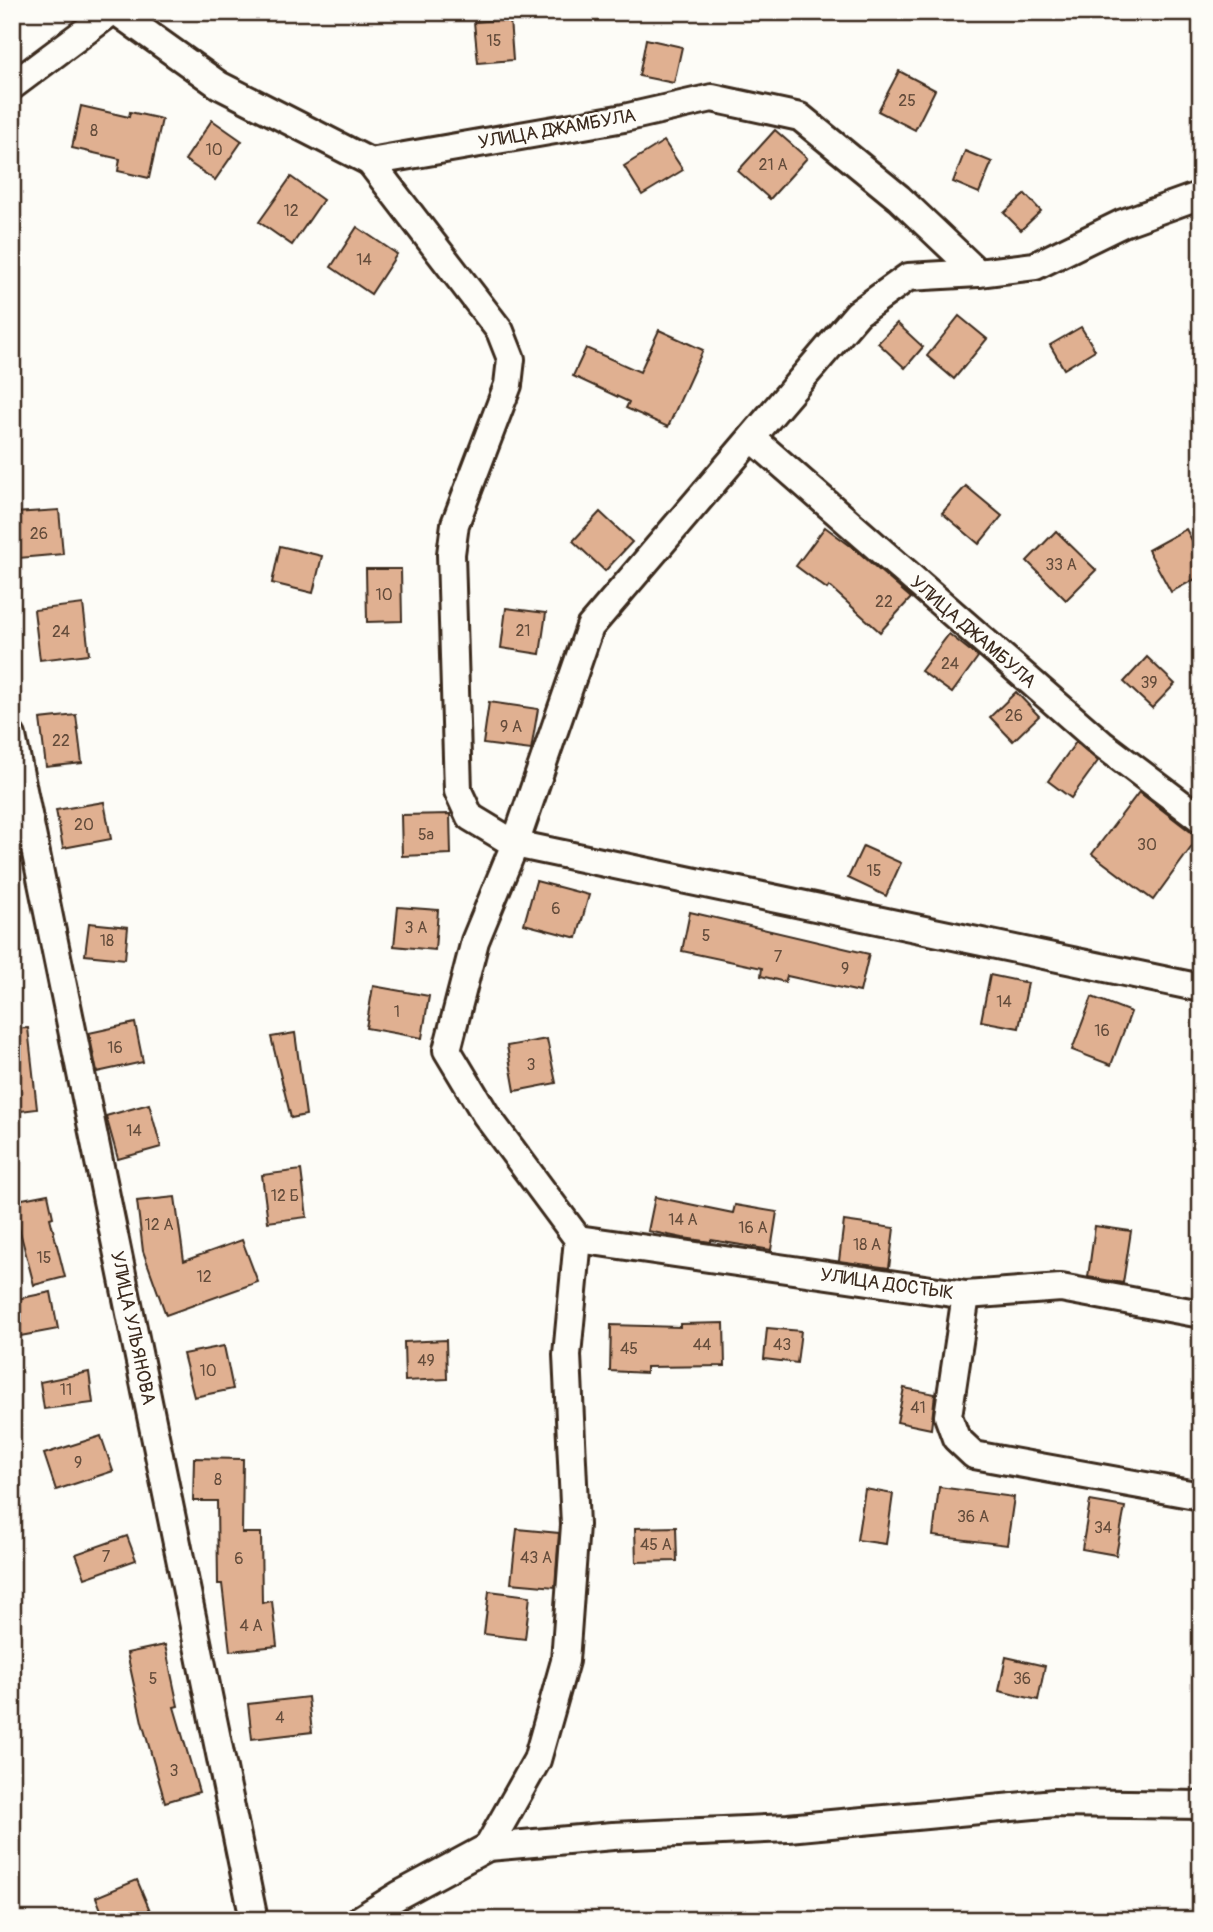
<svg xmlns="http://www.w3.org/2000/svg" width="1213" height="1932" font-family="Pangolin,sans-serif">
	<rect width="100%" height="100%" fill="#fdfcf7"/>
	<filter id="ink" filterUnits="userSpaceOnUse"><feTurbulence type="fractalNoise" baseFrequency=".0143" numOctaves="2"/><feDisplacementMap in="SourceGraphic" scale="14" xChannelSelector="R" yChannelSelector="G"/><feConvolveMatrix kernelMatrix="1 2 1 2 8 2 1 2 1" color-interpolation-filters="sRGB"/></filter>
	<g filter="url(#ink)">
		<g fill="#e0b091" stroke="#3b2a1e" stroke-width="2">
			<polygon points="510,19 513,60 478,63 474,22"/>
			<polygon points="646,39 682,47 674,83 639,76"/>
			<polygon points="899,71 935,90 915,130 878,111"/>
			<polygon points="81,106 129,117 130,112 162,119 149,178 118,171 120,159 72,148"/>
			<polygon points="212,120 242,141 215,180 185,160"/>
			<polygon points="775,130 807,158 770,199 738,171"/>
			<polygon points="664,141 683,170 642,195 624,166"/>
			<polygon points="965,151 992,162 979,193 953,182"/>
			<polygon points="291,177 323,200 292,245 259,222"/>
			<polygon points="1025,194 1041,211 1021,230 1004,213"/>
			<polygon points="357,227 397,254 371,294 331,267"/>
			<polygon points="959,316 987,339 954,379 927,356"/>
			<polygon points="897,323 923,347 905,368 878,343"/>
			<polygon points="1081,327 1095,350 1064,369 1050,345"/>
			<polygon points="659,330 703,350 668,427 626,408 629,402 573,376 586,348 640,372"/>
			<polygon points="966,486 1002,516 979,544 942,513"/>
			<polygon points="59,510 63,554 19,558 15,513"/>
			<polygon points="600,512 632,542 605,571 573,541"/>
			<polygon points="825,527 856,550 911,598 880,632 829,586 827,589 796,566"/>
			<polygon points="1186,529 1201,557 1201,576 1171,592 1148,550"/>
			<polygon points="1056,531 1096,570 1066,600 1027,561"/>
			<polygon points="280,546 322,556 313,593 272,583"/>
			<polygon points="366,569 401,569 402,621 367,622"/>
			<polygon points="83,604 89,654 40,660 34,610"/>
			<polygon points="506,608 546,613 540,654 501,648"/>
			<polygon points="949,634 978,657 952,693 921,671"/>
			<polygon points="1147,657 1175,684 1152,708 1124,682"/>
			<polygon points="1016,692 1039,716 1013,741 990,717"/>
			<polygon points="489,702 538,709 531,750 483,744"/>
			<polygon points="76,715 82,763 46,767 40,719"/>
			<polygon points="1076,742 1098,761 1071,798 1048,781"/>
			<polygon points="1139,792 1191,832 1201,834 1153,900 1092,854"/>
			<polygon points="104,802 111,839 63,848 56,810"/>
			<polygon points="450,814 451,854 402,856 401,815"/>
			<polygon points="863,846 901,863 886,896 848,878"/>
			<polygon points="536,881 589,895 577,938 524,924"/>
			<polygon points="398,907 438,910 435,950 394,946"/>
			<polygon points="690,912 869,954 860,992 787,976 785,982 761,976 762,968 682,951"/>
			<polygon points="89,923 128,927 125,959 85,955"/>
			<polygon points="990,975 1028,983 1019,1028 981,1021"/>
			<polygon points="373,986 429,996 422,1038 366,1028"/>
			<polygon points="1092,997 1131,1012 1111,1065 1072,1050"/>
			<polygon points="135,1023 143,1062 97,1072 89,1033"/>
			<polygon points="28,1028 37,1109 12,1112 12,1029"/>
			<polygon points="295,1033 306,1115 291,1118 271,1037"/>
			<polygon points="547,1039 556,1083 515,1091 507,1046"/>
			<polygon points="149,1104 161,1147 118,1159 106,1116"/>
			<polygon points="301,1170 307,1217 268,1222 262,1175"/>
			<polygon points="48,1194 53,1217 50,1218 65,1277 34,1285 18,1224 12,1225 12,1201"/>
			<polygon points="175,1197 184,1261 242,1240 258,1282 166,1315 143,1251 137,1201"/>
			<polygon points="655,1197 733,1213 735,1205 777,1212 771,1250 711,1240 711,1242 683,1238 648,1231"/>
			<polygon points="844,1221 894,1228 889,1268 839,1261"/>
			<polygon points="1095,1226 1131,1231 1123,1283 1088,1277"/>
			<polygon points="51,1292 58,1329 15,1337 12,1300"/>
			<polygon points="724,1323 725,1366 646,1367 646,1373 610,1371 611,1325 680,1327 680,1324"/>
			<polygon points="767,1328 801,1331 797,1363 764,1359"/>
			<polygon points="446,1340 447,1379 405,1381 404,1342"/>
			<polygon points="224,1346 233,1389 194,1397 183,1354"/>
			<polygon points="89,1372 93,1403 44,1409 40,1382"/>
			<polygon points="904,1388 935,1394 931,1429 897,1422"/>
			<polygon points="101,1436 113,1471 56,1490 44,1454"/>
			<polygon points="194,1458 243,1459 242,1533 261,1533 262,1603 272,1601 277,1646 230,1651 222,1584 218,1584 217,1501 193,1501"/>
			<polygon points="939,1487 1014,1497 1007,1545 933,1536"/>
			<polygon points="865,1489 893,1494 886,1544 857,1540"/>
			<polygon points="1090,1501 1125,1507 1116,1555 1082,1549"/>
			<polygon points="676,1527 677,1561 636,1562 635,1528"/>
			<polygon points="517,1529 559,1533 555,1587 511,1583"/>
			<polygon points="127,1536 136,1560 85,1578 76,1554"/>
			<polygon points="489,1591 530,1596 525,1639 484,1634"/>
			<polygon points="165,1645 178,1706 174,1707 199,1792 165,1802 142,1722 127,1653"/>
			<polygon points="1006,1657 1045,1666 1038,1700 999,1691"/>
			<polygon points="308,1697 312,1732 252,1739 248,1704"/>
			<polygon points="137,1880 154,1920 105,1920 96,1897"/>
		</g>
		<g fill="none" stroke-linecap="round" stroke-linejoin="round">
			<defs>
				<g id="minor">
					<polyline points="117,12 219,85 370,162 624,118 712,98 800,117 899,198 978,273"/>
					<polyline points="12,86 111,12"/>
					<polyline points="370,162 500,331 511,359 508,385 455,524 451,554 458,791 470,817 515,844 1201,988"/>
					<polyline points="752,438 1102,744 1201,819"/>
					<polyline points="12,736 254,1920"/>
					<polyline points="578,1239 966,1295 948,1416 956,1438 974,1455 1201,1496"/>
					<polyline points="966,1295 1061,1288 1201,1314"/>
					<polyline points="488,1847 537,1760 565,1661 575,1525 567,1355 578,1239 486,1115 447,1050 475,941 515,844 590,627 858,313 908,277 978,273 1035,266 1123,223 1201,195"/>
					<polyline points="359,1920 399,1895 488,1847 613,1836 788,1828 1055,1803 1201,1805"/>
				</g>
			</defs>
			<use href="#minor" stroke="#3b2a1e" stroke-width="32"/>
			<use href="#minor" stroke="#fdfcf7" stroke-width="26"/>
		</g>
	</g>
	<g text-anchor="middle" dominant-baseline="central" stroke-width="5" stroke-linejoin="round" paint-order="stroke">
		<g font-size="16" fill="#644c3b">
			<text x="494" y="41">15</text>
			<text x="907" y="101">25</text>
			<text x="94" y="131">8</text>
			<text x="214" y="150">10</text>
			<text x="773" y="165">21 А</text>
			<text x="291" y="211">12</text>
			<text x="364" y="260">14</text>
			<text x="39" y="534">26</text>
			<text x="1061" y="565">33 А</text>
			<text x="384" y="595">10</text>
			<text x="884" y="602">22</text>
			<text x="523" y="631">21</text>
			<text x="61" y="632">24</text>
			<text x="950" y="664">24</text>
			<text x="1149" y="683">39</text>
			<text x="1014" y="716">26</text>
			<text x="511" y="727">9 А</text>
			<text x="61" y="741">22</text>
			<text x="84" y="825">20</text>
			<text x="426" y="835">5а</text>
			<text x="1147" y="845">30</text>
			<text x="874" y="871">15</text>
			<text x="556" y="909">6</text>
			<text x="416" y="928">3 А</text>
			<text x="706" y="936">5</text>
			<text x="107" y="941">18</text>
			<text x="778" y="957">7</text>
			<text x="845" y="969">9</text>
			<text x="1004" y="1002">14</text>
			<text x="397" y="1012">1</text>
			<text x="1102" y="1031">16</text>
			<text x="115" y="1048">16</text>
			<text x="531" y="1065">3</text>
			<text x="134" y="1131">14</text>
			<text x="285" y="1196">12 Б</text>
			<text x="683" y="1220">14 А</text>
			<text x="159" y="1225">12 А</text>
			<text x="753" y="1228">16 А</text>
			<text x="867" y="1245">18 А</text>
			<text x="44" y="1258">15</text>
			<text x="204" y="1277">12</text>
			<text x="702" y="1345">44</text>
			<text x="782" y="1345">43</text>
			<text x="629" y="1349">45</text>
			<text x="426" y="1361">49</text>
			<text x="208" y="1371">10</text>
			<text x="66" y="1390">11</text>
			<text x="918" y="1408">41</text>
			<text x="78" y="1463">9</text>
			<text x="218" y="1480">8</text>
			<text x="973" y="1517">36 А</text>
			<text x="1103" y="1528">34</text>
			<text x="656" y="1545">45 А</text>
			<text x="106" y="1557">7</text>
			<text x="536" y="1558">43 А</text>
			<text x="239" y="1559">6</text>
			<text x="251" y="1626">4 А</text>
			<text x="153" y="1679">5</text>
			<text x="1022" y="1679">36</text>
			<text x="280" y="1718">4</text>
			<text x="174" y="1771">3</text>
		</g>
		<g font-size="19" fill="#3b2a1e" stroke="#fdfcf7">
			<text transform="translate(557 129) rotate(-10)">УЛИЦА ДЖАМБУЛА</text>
			<text transform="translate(973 632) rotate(41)">УЛИЦА ДЖАМБУЛА</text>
			<text transform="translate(887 1284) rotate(8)">УЛИЦА ДОСТЫК</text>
			<text transform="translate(133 1328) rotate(78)">УЛИЦА УЛЬЯНОВА</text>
		</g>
	</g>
	<rect width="1213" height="1932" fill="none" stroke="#fdfcf7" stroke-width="42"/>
	<rect x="21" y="21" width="1171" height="1890" fill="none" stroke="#3b2a1e" stroke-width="2.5" filter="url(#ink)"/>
</svg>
